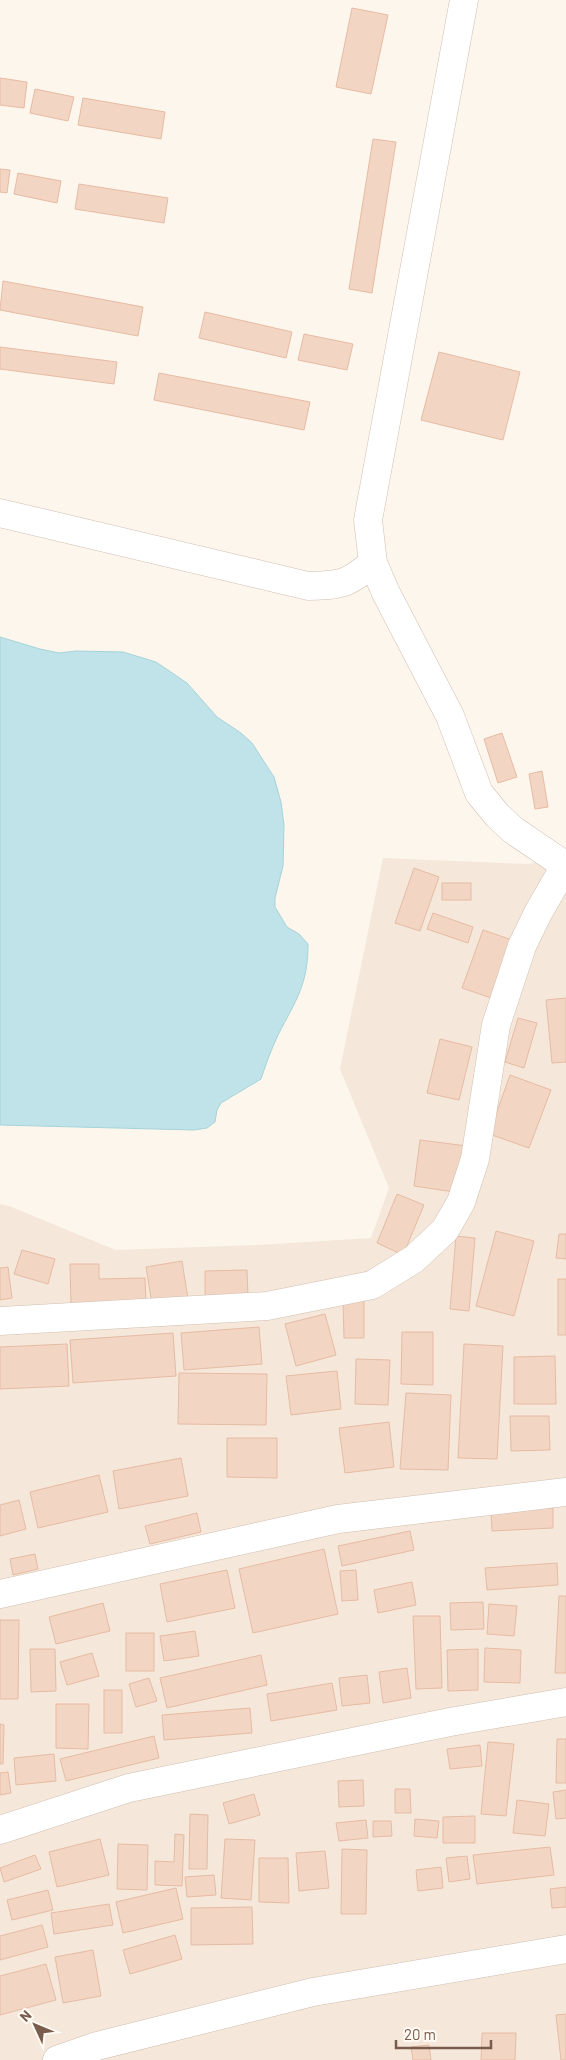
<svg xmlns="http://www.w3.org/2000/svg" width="566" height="2060" font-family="Barlow,sans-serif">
	<rect width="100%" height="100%" fill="#fdf6ec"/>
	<polygon fill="#f5e8da" points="566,853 566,2060 0,2060 0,1204 9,1206 116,1250 257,1245 371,1238 389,1188 340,1069 383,858 529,864"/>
	<path fill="#bfe3e8" stroke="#a5d3da" d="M 0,637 L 40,649 L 59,653 L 76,651 L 123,652 L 156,662 L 187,683 L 217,717 L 241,733 L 252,743 L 274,777 L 281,802 L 284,825 L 283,866 L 275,898 L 275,907 L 287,927 L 299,934 L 308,944 C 308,985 296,1000 278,1035 C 271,1050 266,1064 261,1079 L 221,1103 L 217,1110 L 215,1122 L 207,1128 L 194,1130 L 0,1125 Z"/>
	<g fill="#f3d5c3" stroke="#e6bba3">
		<polygon points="352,8 388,15 371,94 336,87"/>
		<polygon points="0,78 27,82 24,108 0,105"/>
		<polygon points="35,89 74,97 68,121 30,113"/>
		<polygon points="83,98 165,112 161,139 78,125"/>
		<polygon points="373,139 396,142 372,293 349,289"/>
		<polygon points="0,169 10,170 7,193 0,192"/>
		<polygon points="18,173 61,181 57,203 14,194"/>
		<polygon points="79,184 168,198 164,223 75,209"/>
		<polygon points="3,281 143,307 138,336 0,310"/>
		<polygon points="205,312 292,332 286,358 199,338"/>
		<polygon points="304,334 353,344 347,370 298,360"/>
		<polygon points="0,347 117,362 114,384 0,369"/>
		<polygon points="439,352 520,372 503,440 421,420"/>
		<polygon points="159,373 310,402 304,430 154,400"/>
		<polygon points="502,733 517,777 498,783 484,739"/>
		<polygon points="542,771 548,807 535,809 529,774"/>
		<polygon points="414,868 439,877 420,931 395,923"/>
		<rect x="442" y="883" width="29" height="17"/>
		<polygon points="433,913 473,927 468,943 427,929"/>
		<polygon points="483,930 515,941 494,999 462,988"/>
		<polygon points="566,998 566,1062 552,1063 546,1000"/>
		<polygon points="518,1018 537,1023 524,1068 505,1062"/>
		<polygon points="440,1039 472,1047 459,1100 427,1093"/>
		<polygon points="510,1075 551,1090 529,1148 489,1134"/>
		<polygon points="420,1140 467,1146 461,1193 414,1186"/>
		<polygon points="397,1194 424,1205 403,1255 377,1243"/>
		<polygon points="496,1231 534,1241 514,1316 476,1306"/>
		<polygon points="559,1234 566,1234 566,1259 556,1258"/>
		<polygon points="456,1236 475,1238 469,1311 450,1309"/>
		<polygon points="22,1250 55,1259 48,1284 14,1274"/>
		<polygon points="182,1261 188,1299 152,1304 146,1267"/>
		<polygon points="70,1264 99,1264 99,1279 145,1278 146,1304 71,1306"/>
		<polygon points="8,1267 12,1298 0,1300 0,1268"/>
		<polygon points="247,1270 248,1296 205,1297 205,1271"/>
		<rect x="558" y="1279" width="8" height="56"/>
		<polygon points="364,1301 364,1338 344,1338 343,1302"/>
		<polygon points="325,1314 336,1355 296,1366 285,1324"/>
		<polygon points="259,1327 262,1364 184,1370 181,1333"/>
		<polygon points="402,1332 433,1332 433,1385 401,1384"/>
		<polygon points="173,1333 176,1376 73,1383 70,1340"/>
		<polygon points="67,1344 69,1386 0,1389 0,1347"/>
		<polygon points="464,1344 503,1346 497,1459 458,1458"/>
		<polygon points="555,1356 556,1404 514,1404 514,1357"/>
		<polygon points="356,1359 390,1360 388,1405 355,1404"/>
		<polygon points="337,1371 341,1409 291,1415 286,1376"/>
		<polygon points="179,1373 267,1374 266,1425 178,1424"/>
		<polygon points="406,1393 451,1395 448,1470 400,1469"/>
		<polygon points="510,1416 549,1416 550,1450 511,1451"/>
		<polygon points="389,1422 394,1467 345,1473 339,1428"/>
		<polygon points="227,1438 277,1438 277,1478 227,1477"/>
		<polygon points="181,1458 188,1496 119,1509 113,1471"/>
		<polygon points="99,1475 108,1512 38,1528 30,1492"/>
		<polygon points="19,1500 26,1529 0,1536 0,1505"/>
		<polygon points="553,1508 553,1528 492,1531 491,1510"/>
		<polygon points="197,1513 201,1532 150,1544 145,1526"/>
		<polygon points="410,1531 414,1550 342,1566 338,1546"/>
		<polygon points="324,1549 338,1614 253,1633 239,1569"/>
		<polygon points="35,1554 38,1569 13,1575 10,1559"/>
		<polygon points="557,1563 558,1585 487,1590 485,1568"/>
		<polygon points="227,1570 235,1608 167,1622 160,1584"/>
		<polygon points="356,1570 358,1600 342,1601 340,1571"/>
		<polygon points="412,1582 416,1605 378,1613 374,1590"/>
		<polygon points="559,1596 566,1596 566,1673 555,1673"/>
		<polygon points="483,1602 484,1629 451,1630 450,1603"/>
		<polygon points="103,1603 110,1631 56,1644 49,1617"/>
		<polygon points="489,1604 517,1606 514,1636 487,1634"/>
		<polygon points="413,1616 440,1616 442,1688 416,1689"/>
		<polygon points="0,1620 19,1620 18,1699 0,1699"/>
		<polygon points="195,1631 199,1656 164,1661 160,1636"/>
		<rect x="126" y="1633" width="28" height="38"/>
		<polygon points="485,1648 521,1650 520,1683 484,1682"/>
		<polygon points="30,1649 55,1649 56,1691 31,1692"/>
		<polygon points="478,1649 478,1690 448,1691 447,1650"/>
		<polygon points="92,1653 99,1676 67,1685 60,1662"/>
		<polygon points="261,1655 267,1685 167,1708 160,1678"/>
		<polygon points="407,1668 411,1698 383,1703 379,1672"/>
		<polygon points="367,1675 370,1703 342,1706 339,1678"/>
		<polygon points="149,1678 157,1701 136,1707 129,1684"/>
		<polygon points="332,1683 337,1710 271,1721 267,1694"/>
		<rect x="104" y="1690" width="18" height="43"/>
		<polygon points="56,1704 89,1704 88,1749 56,1748"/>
		<polygon points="250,1708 252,1733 164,1740 162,1715"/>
		<polygon points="0,1724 4,1725 3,1764 0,1764"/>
		<polygon points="154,1736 159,1758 66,1781 60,1759"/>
		<polygon points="557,1739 566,1739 566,1783 556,1783"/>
		<polygon points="488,1742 514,1744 506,1816 481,1814"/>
		<polygon points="480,1745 482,1766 450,1769 447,1749"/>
		<polygon points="54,1754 56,1781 16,1785 14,1758"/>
		<polygon points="8,1772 11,1793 0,1795 0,1773"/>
		<polygon points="363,1780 364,1806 339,1807 338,1781"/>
		<polygon points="395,1789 410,1789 411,1813 395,1813"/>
		<polygon points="566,1790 566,1818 556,1819 553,1792"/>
		<polygon points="254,1794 260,1815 229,1824 223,1803"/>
		<polygon points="517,1800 549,1804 545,1836 513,1833"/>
		<polygon points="190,1814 208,1815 207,1869 189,1869"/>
		<polygon points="475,1816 475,1843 443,1843 443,1817"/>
		<polygon points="415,1819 439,1821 437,1838 414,1836"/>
		<polygon points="366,1820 368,1838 339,1841 336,1823"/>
		<polygon points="373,1821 391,1821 392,1836 373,1837"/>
		<polygon points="175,1834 184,1835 182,1886 155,1885 155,1861 174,1862"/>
		<polygon points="100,1839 109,1875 57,1887 49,1852"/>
		<polygon points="225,1839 255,1840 251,1900 221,1898"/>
		<polygon points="118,1844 148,1845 147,1890 117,1889"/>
		<polygon points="550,1847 554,1875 477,1884 473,1855"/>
		<polygon points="342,1849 367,1850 366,1914 341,1914"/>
		<polygon points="325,1851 329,1888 299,1891 296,1853"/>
		<polygon points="35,1855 41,1869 4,1882 0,1868"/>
		<polygon points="467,1856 470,1879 449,1882 446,1858"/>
		<polygon points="259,1858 288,1858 289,1903 259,1902"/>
		<polygon points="441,1867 443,1888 418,1891 416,1870"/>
		<polygon points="214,1875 216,1895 187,1897 185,1877"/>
		<polygon points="566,1887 566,1907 552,1908 550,1889"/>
		<polygon points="176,1888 183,1919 123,1933 116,1902"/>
		<polygon points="48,1890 53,1910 12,1920 7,1900"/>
		<polygon points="109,1904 113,1925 54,1934 51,1913"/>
		<polygon points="252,1907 253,1944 191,1945 191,1908"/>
		<polygon points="42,1925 48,1947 0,1960 0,1936"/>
		<polygon points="175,1935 182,1959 130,1974 123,1950"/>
		<polygon points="93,1950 101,1996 63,2003 55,1957"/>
		<polygon points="46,1964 56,2000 0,2015 0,1976"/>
		<polygon points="566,2014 566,2060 561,2060 556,2015"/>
		<polygon points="482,2033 516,2033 515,2060 481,2060"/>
		<polygon points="429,2045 431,2060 413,2060 411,2047"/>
	</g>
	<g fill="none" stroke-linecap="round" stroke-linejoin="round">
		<defs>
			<g id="minor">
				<polyline points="464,0 368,520 373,563 386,593 450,716 479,793 497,815 513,830 566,866"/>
				<path d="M 0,513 L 308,586 C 342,585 346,585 373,563"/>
				<polyline points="0,1321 267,1306 372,1285 414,1259 445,1230 461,1202 475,1159 496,1025 522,946 538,913 565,866"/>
				<polyline points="0,1594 338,1519 566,1492"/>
				<polyline points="0,1830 129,1788 450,1722 566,1702"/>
				<polyline points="57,2060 97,2046 313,1992 566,1949"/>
			</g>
		</defs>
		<use href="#minor" stroke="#d1beb0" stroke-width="29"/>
		<use href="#minor" stroke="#fff" stroke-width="28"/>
	</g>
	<g transform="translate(35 2025) rotate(314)" stroke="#fffaf3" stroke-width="4" paint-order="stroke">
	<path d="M0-4L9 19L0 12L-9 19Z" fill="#7a5c4d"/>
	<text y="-8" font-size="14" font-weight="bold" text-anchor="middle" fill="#7a5c4d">N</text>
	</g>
	<path d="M396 2040v8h95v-8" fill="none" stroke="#7a5c4d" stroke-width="2.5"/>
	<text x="404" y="2040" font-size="15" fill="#7a5c4d" stroke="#fffaf3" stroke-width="4" paint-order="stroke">20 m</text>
</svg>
